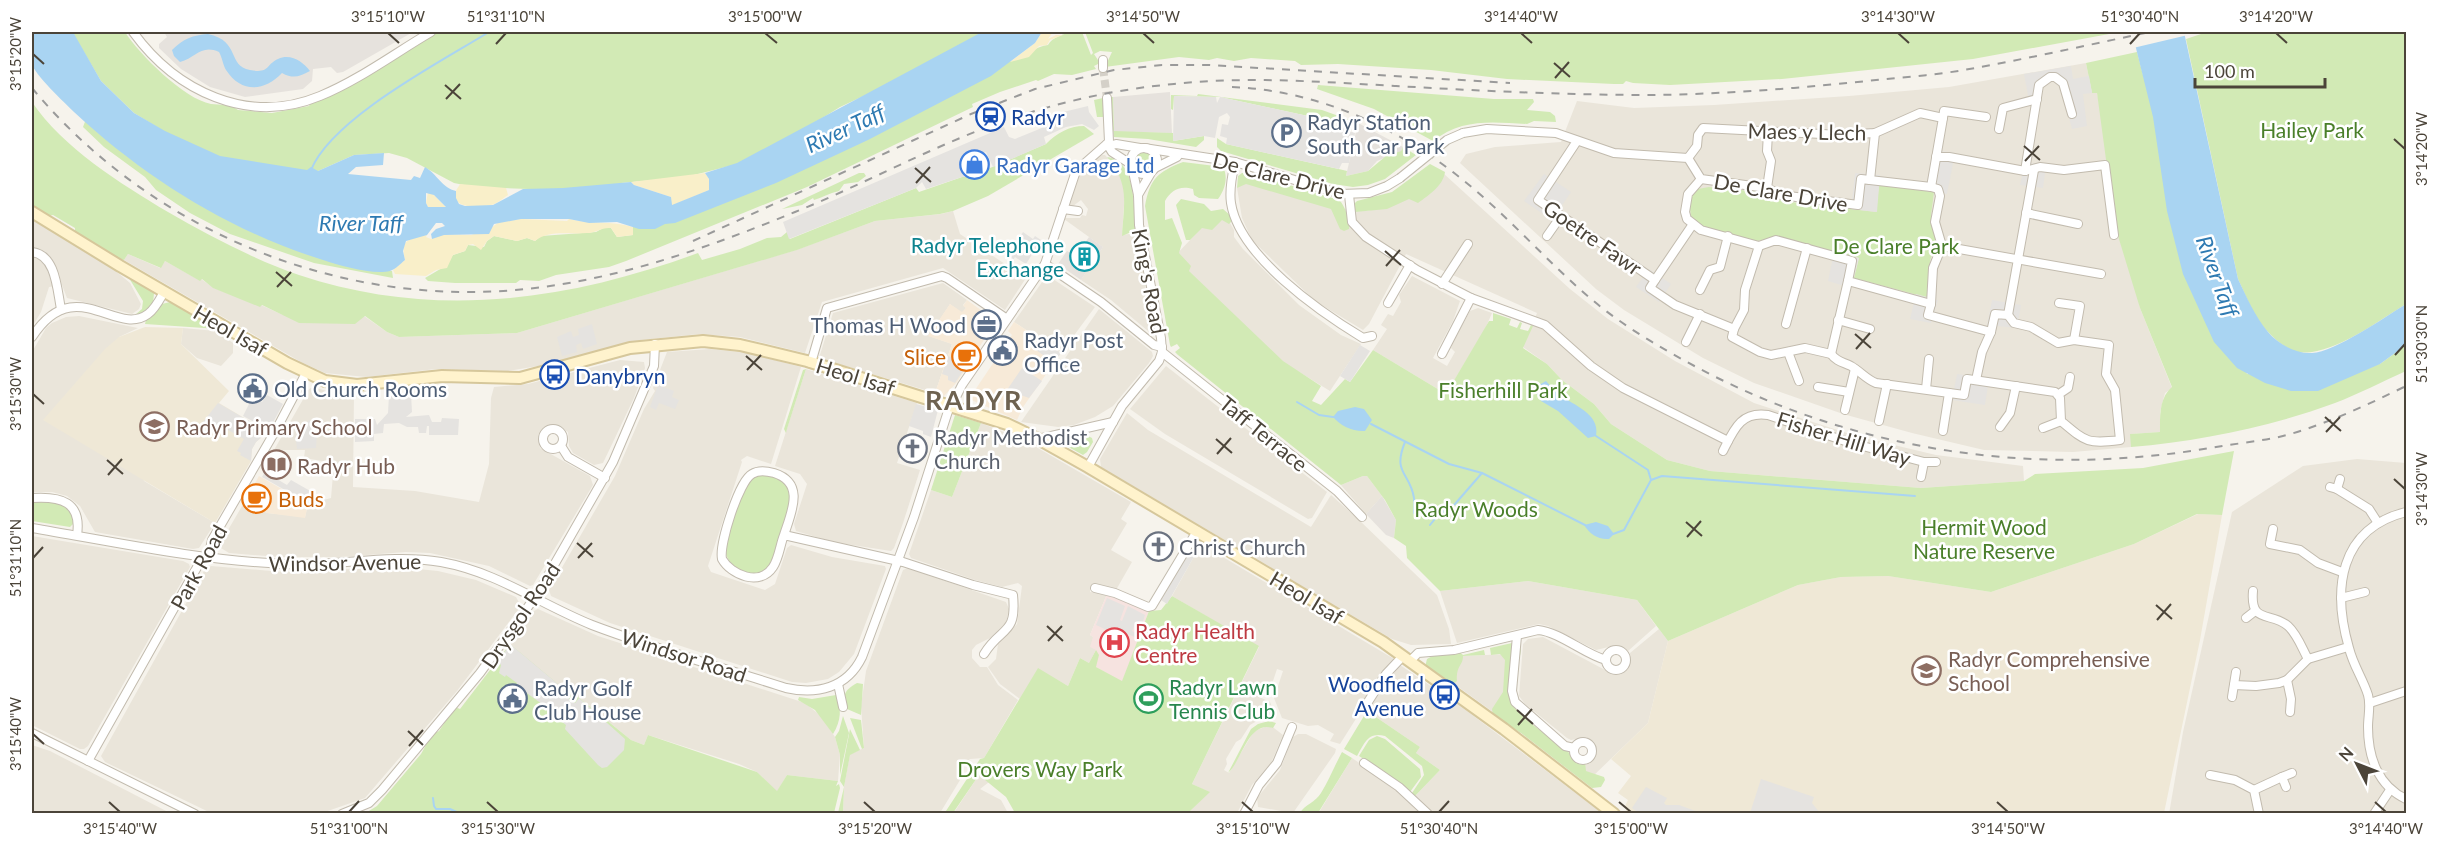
<svg xmlns="http://www.w3.org/2000/svg" width="2438" height="845" font-family="Lato,sans-serif">
	<rect width="100%" height="100%" fill="#f6f3ec"/>
	<g fill="#eae5da">
		<polygon points="2086,63 2092,93 2097,93 2140,308 2172,388 2165,393 2160,412 2160,432 2131,434 2131,447 2073,452 1984,450 1912,433 1843,414 1754,383 1703,358 1624,310 1596,289 1460,163 1466,154 1495,147 1561,142 1577,101 1634,108 1714,105 1849,96 1949,87"/>
		<polygon points="1102,155 1105,155 1116,168 1122,181 1125,190 1122,235 1136,233 1154,336 1111,300 1081,280 1103,247 1064,219 1065,218 1080,218 1082,215 1086,216 1088,209 1081,200 1073,206 1068,205 1075,180 1082,169"/>
		<polygon points="1443,173 1570,289 1608,319 1675,361 1754,403 1856,436 1936,455 2023,466 2024,481 1921,488 1710,471 1667,460 1611,424 1594,404 1562,380 1547,364 1523,347 1537,313 1406,254 1369,324 1363,330 1315,301 1252,240 1242,218 1237,188 1248,180 1337,208 1367,211 1390,205"/>
		<polygon points="953,211 960,234 1026,278 1005,310 943,268 822,302 805,353 740,337 699,334 641,340 538,366 508,371 436,369 366,377 325,373 301,362 124,260 128,254 160,268 165,261 199,280 201,279 214,288 260,306 261,305 283,315 364,316 387,332 399,337 517,333 796,250 875,221 941,214"/>
		<polygon points="1225,214 1234,230 1234,237 1243,249 1299,305 1341,335 1361,344 1330,391 1283,362 1174,257 1208,221"/>
		<polygon points="32,218 106,263 130,283 141,304 139,309 132,314 67,298 62,285 49,287 41,312 32,327"/>
		<polygon points="1047,275 1095,307 1061,353 1014,322"/>
		<polygon points="1412,276 1460,301 1453,321 1433,358 1447,366 1455,352 1451,348 1452,344 1470,311 1478,308 1492,313 1485,329 1446,394 1373,350 1387,329 1381,325 1388,314 1393,316 1401,302 1399,295"/>
		<polygon points="943,283 967,300 963,305 966,308 962,313 950,304 929,336 952,344 935,393 819,358 833,313"/>
		<polygon points="1099,309 1152,352 1153,356 1149,363 1113,406 1095,417 1074,425 1058,427 1021,422"/>
		<polygon points="79,316 138,328 119,337 144,481 215,523 199,548 193,549 95,532 80,506 67,496 52,492 32,492 32,352 46,328 52,323 66,317"/>
		<polygon points="183,328 216,331 233,343 233,353 221,366 197,358 181,344"/>
		<polygon points="710,349 748,353 801,367 771,464 747,456 741,460 742,462 708,566 711,572 765,590 775,584 787,548 791,545 832,557 885,566 886,569 854,654 839,672 828,679 806,683 792,682 610,623 551,596 549,590 615,476 644,409 655,391 653,388 667,352"/>
		<polygon points="620,360 644,362 645,368 634,398 603,463 594,465 573,453 569,446 568,432 559,427 551,425 539,434 538,439 540,448 590,476 593,485 533,585 530,586 489,566 430,553 406,552 340,557 279,557 229,553 221,548 221,542 245,501 267,513 305,517 308,504 331,498 334,463 304,458 305,450 274,450 309,389 313,387 330,392 354,393 353,487 415,491 479,502 489,464 491,398 494,387 528,384"/>
		<polygon points="1166,366 1327,492 1312,518 1308,519 1165,434 1130,409"/>
		<polygon points="806,369 917,403 897,463 920,470 903,523 894,548 891,551 833,542 796,531 794,524 807,484 800,474 775,466"/>
		<polygon points="1127,413 1148,430 1311,527 1331,495 1359,520 1437,595 1449,629 1451,644 1411,645 1392,639 1101,467 1100,459"/>
		<polygon points="981,423 1024,440 1131,502 1121,519 1127,523 1111,550 1132,562 1116,590 1099,585 1090,586 1090,592 1107,594 1090,635 1093,637 1096,650 1089,663 1080,658 1068,686 1038,669 1020,699 1000,684 988,667 996,659 998,644 1017,624 1022,586 1018,583 1002,587 975,580 911,558 909,554 931,490 952,497"/>
		<polygon points="2357,459 2406,463 2406,813 2169,814 2183,732 2232,512 2303,466"/>
		<polygon points="1363,476 1367,476 1382,496 1366,514 1341,485"/>
		<polygon points="32,536 183,561 189,564 190,567 88,746 84,749 80,749 32,725"/>
		<polygon points="1201,544 1394,659 1360,709 1359,714 1340,744 1330,741 1334,734 1318,725 1308,726 1282,718 1274,698 1283,671 1277,669 1272,684 1268,689 1253,687 1251,693 1270,702 1276,717 1262,718 1250,725 1241,739 1236,742 1226,759 1227,764 1224,770 1229,773 1254,731 1270,725 1283,735 1271,763 1252,785 1237,813 1188,813 1209,792 1192,784 1259,647 1172,596"/>
		<polygon points="211,566 284,572 398,567 438,571 476,580 516,597 521,606 457,691 365,798 322,813 211,813 105,762 101,756 204,571"/>
		<polygon points="908,568 1006,602 1009,609 1006,623 990,638 976,645 972,650 972,658 980,667 987,667 998,685 1018,700 984,758 970,759 964,764 960,780 940,813 843,814 844,787 850,754 864,748 861,706 866,671 903,570"/>
		<polygon points="1528,581 1637,600 1656,626 1628,651 1617,645 1596,650 1548,626 1539,624 1457,643 1440,591"/>
		<polygon points="538,609 598,636 805,703 821,716 835,737 840,755 838,781 787,775 777,792 757,772 739,764 648,735 644,745 631,740 573,693 571,695 551,680 510,644 534,611"/>
		<polygon points="1659,629 1668,641 1648,723 1591,778 1580,768 1597,753 1594,742 1586,737 1571,740 1567,738 1525,704 1519,696 1523,644 1528,639 1543,637 1607,671 1619,674 1630,665 1630,653"/>
		<polygon points="1509,654 1504,699 1493,712 1453,683 1448,669 1463,656"/>
		<polygon points="1400,665 1467,711 1602,813 1434,813 1415,796 1440,770 1416,753 1420,747 1367,711"/>
		<polygon points="1298,734 1306,734 1336,749 1335,753 1293,813 1258,807 1257,798 1280,770 1293,737"/>
		<polygon points="32,745 50,751 170,813 32,813"/>
		<polygon points="1352,758 1387,782 1421,813 1318,814"/>
		<polygon points="979,775 989,782 980,789 1001,800 1008,813 953,814"/>
	</g>
	<g fill="#f7ead8">
		<polygon points="967,300 996,321 957,382 944,396 935,393 952,344 928,336 950,304 962,312 966,308 963,306"/>
		<polygon points="1014,322 1061,353 1023,407 1017,420 969,399 1012,335 1008,331"/>
		<polygon points="259,476 308,504 305,518 267,513 245,501"/>
	</g>
	<g fill="#e6e2dd">
		<polygon points="164,32 413,32 343,72 337,73 331,67 313,69 312,81 303,89 245,97 210,87 181,69 159,48 159,44 167,37"/>
		<polygon points="1170,92 1172,133 1114,132 1113,97"/>
		<polygon points="1358,123 1403,147 1401,151 1377,161 1368,171 1346,176"/>
		<polygon points="1089,237 1103,247 1081,280 1058,264 1067,251 1076,256"/>
		<polygon points="1382,496 1396,520 1394,538 1386,535 1366,514"/>
	</g>
	<g fill="#efe8d6">
		<polygon points="145,327 183,328 181,344 229,391 219,403 268,432 256,442 252,449 251,461 215,523 43,420 105,349 119,337"/>
		<polygon points="2198,514 2222,515 2200,640 2164,813 1627,813 1625,806 1628,800 1618,793 1631,776 1611,759 1648,723 1668,641 1798,585 1841,577 1888,576 1991,592 2134,544"/>
	</g>
	<polygon fill="#f6e3e0" points="1107,594 1149,611 1122,682 1089,663 1096,650 1090,647 1093,637 1090,635"/>
	<g fill="#d2eab5">
		<path d="M 61,32 L 125,32 C 139,54 184,99 211,104 C 220,105 230,104 238,110 L 272,113 L 309,106 L 311,102 L 370,72 L 437,32 L 1000,32 L 840,107 L 757,159 L 686,177 L 621,183 L 610,192 L 503,188 L 499,192 L 454,183 L 407,158 L 389,153 L 354,155 L 318,171 L 307,170 L 259,182 L 193,149 L 134,113 L 101,81 L 78,42 Z"/>
		<path d="M 1074,32 L 1082,32 L 1091,55 L 1093,53 L 1085,32 L 2120,32 L 1973,59 L 1782,79 L 1670,85 L 1633,83 L 1626,81 L 1623,84 L 1614,84 L 1507,79 L 1431,70 L 1338,64 L 1301,65 L 1295,61 L 1251,58 L 1234,61 L 1217,58 L 1209,60 L 1179,57 L 1105,67 L 1112,52 L 1100,51 L 1094,54 L 1100,63 L 1094,66 L 1096,69 L 1072,75 L 1054,74 L 1038,81 L 1036,80 L 1000,92 L 972,104 L 973,107 L 807,187 L 626,261 L 609,267 L 556,275 L 539,281 L 520,280 L 516,283 L 455,283 L 428,281 L 425,278 L 442,268 L 453,255 L 465,251 L 468,245 L 484,247 L 487,241 L 494,236 L 517,241 L 527,238 L 535,241 L 541,236 L 596,232 L 605,227 L 611,228 L 617,237 L 633,235 L 633,227 L 660,221 L 1005,62 C 1021,61 1032,47 1048,45 C 1052,37 1065,33 1074,32 Z"/>
		<path d="M 2207,32 L 2406,32 L 2406,304 C 2380,320 2325,361 2294,351 C 2287,349 2276,340 2271,335 C 2255,321 2247,298 2238,279 L 2186,39 Z"/>
		<path d="M 2137,52 L 2143,75 L 2247,374 L 2380,364 L 2406,345 L 2406,371 C 2383,381 2359,394 2335,403 C 2270,427 2200,441 2131,447 L 2130,434 L 2160,432 C 2160,416 2159,398 2172,387 L 2140,308 L 2115,226 L 2097,93 L 2092,93 L 2086,63 Z"/>
		<path d="M 1318,85 L 1494,99 L 1533,99 L 1534,102 L 1527,110 L 1550,112 L 1555,116 L 1556,122 L 1534,121 L 1527,124 C 1492,122 1462,118 1433,141 L 1374,109 L 1317,89 Z"/>
		<polygon points="1198,94 1322,110 1358,123 1357,126 1349,125 1220,97 1174,96 1173,110 1171,109 1171,95 1197,96"/>
		<polygon points="1109,97 1113,97 1114,131 1173,133 1173,141 1204,136 1204,140 1196,147 1148,139 1114,137"/>
		<polygon points="1103,98 1105,117 1097,117 1094,100"/>
		<path d="M 32,102 C 62,147 121,184 168,212 C 210,236 253,259 299,275 C 434,320 567,301 698,253 L 702,260 L 740,249 L 767,238 L 781,237 L 787,232 L 790,239 L 916,188 L 919,192 L 962,177 L 969,177 L 1046,144 C 1057,133 1069,126 1084,126 L 1094,134 L 988,196 L 953,211 L 940,214 L 875,221 L 797,250 L 517,333 L 399,337 L 387,332 L 365,316 L 355,324 L 299,323 L 262,305 L 260,307 L 213,288 L 202,279 L 200,281 L 165,261 L 161,268 L 128,254 L 124,260 L 114,257 L 75,236 L 75,228 L 53,215 L 44,217 L 32,208 Z"/>
		<polygon points="86,119 370,269 392,271 393,278 314,263 230,234 190,213 156,190 145,177 104,147 83,127"/>
		<polygon points="1217,138 1226,144 1343,170 1347,171 1346,176 1368,171 1386,156 1401,151 1403,147 1416,155 1385,179 1368,185 1353,187 1333,184 1221,151 1217,147"/>
		<circle cx="1144" cy="160" r="8"/>
		<path d="M 1107,157 C 1138,161 1133,210 1136,233 L 1129,233 L 1122,236 C 1124,203 1130,184 1107,157 Z"/>
		<path d="M 1183,162 L 1223,167 C 1229,178 1224,191 1218,199 L 1199,198 L 1194,195 L 1193,189 C 1180,185 1171,190 1165,201 L 1165,220 L 1172,218 L 1182,243 L 1179,253 L 1191,266 L 1189,271 L 1283,361 L 1321,386 L 1312,401 L 1321,405 L 1345,379 L 1350,382 L 1373,350 L 1446,394 L 1489,321 L 1493,321 L 1493,313 L 1511,319 L 1509,325 L 1517,328 L 1520,322 L 1522,323 L 1520,329 L 1528,331 L 1531,325 L 1533,326 L 1523,348 L 1547,364 L 1562,380 L 1594,404 L 1611,424 L 1667,460 L 1710,471 L 1921,488 L 2024,481 L 2035,474 L 2143,468 L 2234,451 L 2222,515 L 2197,514 L 2134,544 L 1991,592 L 1888,576 L 1841,577 L 1798,585 L 1668,641 L 1637,600 L 1528,581 L 1440,591 L 1407,558 L 1406,546 L 1394,538 L 1396,520 L 1385,500 L 1367,476 L 1363,476 L 1341,485 L 1178,355 L 1175,352 L 1180,348 L 1177,344 L 1171,347 L 1170,345 L 1145,206 C 1150,178 1158,172 1183,162 Z"/>
		<path d="M 1430,164 L 1445,172 C 1443,186 1429,195 1418,203 L 1409,199 L 1387,209 L 1355,212 L 1355,203 L 1357,201 L 1392,192 Z"/>
		<path d="M 859,173 L 864,173 L 866,176 L 858,182 L 844,184 L 839,191 C 829,193 822,198 814,200 L 813,198 L 802,205 L 782,209 Z"/>
		<path d="M 1242,173 L 1249,173 L 1339,200 C 1345,205 1350,221 1349,229 L 1344,231 L 1340,229 L 1331,209 L 1246,184 L 1237,188 L 1238,176 Z"/>
		<polygon points="1879,185 1934,192 1931,215 1936,242 1930,261 1929,298 1854,278 1859,258 1778,237 1756,241 1702,227 1691,216 1689,202 1692,194 1698,189 1709,187 1760,192 1782,201 1876,212"/>
		<polygon points="1181,199 1204,204 1211,211 1223,209 1231,216 1231,222 1229,224 1222,220 1212,230 1202,228 1190,240 1186,240 1176,205"/>
		<polygon points="129,278 154,293 153,304 146,311 135,315 142,309 143,301"/>
		<polygon points="170,302 173,302 219,329 145,324 146,320 156,312 162,304"/>
		<polygon points="806,369 787,429 786,433 784,429 803,370"/>
		<polygon points="955,415 981,423 952,497 931,490"/>
		<polygon points="1088,436 1092,438 1093,442 1087,452 1083,455 1063,444 1066,441"/>
		<path d="M 760,475 C 802,476 789,506 781,532 C 777,543 775,558 768,567 C 753,584 725,568 725,547 C 731,527 739,481 760,475 Z"/>
		<path d="M 43,501 C 58,503 74,506 74,523 L 70,527 L 32,521 L 32,502 Z"/>
		<polygon points="1172,596 1259,646 1192,784 1210,792 1188,813 1015,813 1006,797 979,775 953,813 944,814 980,759 984,758 1038,668 1068,686 1080,658 1089,663 1096,650 1099,655 1096,667 1122,681 1149,611 1161,610"/>
		<path d="M 1512,643 L 1521,649 C 1520,664 1511,675 1509,689 C 1504,716 1561,738 1574,759 L 1585,762 L 1586,771 L 1604,777 L 1605,780 L 1601,787 L 1592,788 L 1521,733 L 1493,716 L 1492,709 L 1503,692 L 1505,660 L 1500,654 L 1491,655 L 1490,648 Z"/>
		<polygon points="510,644 571,695 573,693 631,740 644,745 648,735 757,772 777,791 787,775 838,781 836,786 839,784 840,788 834,813 364,814 377,806 421,754 432,734 439,731 455,707 460,709"/>
		<path d="M 1446,646 L 1454,647 L 1463,655 L 1484,650 L 1485,655 L 1463,656 C 1463,666 1456,665 1457,681 L 1451,686 L 1425,667 L 1427,659 L 1436,654 L 1440,648 Z"/>
		<path d="M 857,683 L 863,684 L 861,715 L 847,709 C 841,695 845,690 857,683 Z"/>
		<path d="M 836,695 C 842,708 841,721 833,734 L 815,710 L 798,700 L 799,697 L 812,699 Z"/>
		<path d="M 1367,711 L 1420,747 L 1416,753 L 1440,770 L 1415,796 L 1412,793 L 1424,775 L 1422,766 L 1385,736 C 1368,731 1364,744 1357,756 L 1344,749 Z"/>
		<polygon points="843,716 849,733 840,775 840,755 835,737 839,731"/>
		<polygon points="850,718 861,720 864,748 862,749"/>
		<path d="M 1269,721 L 1276,723 L 1273,728 C 1248,720 1242,761 1228,773 L 1251,729 L 1258,724 Z"/>
		<polygon points="850,729 860,750 850,755 844,787 843,813 838,813 844,787 840,781"/>
		<polygon points="1377,736 1385,739 1420,769 1421,777 1410,792 1392,777 1359,756 1369,740"/>
		<path d="M 1342,752 L 1352,758 L 1318,813 L 1300,813 C 1304,805 1316,802 1321,793 C 1329,780 1335,765 1342,752 Z"/>
	</g>
	<g fill="#f9efc9">
		<polygon points="1042,32 1053,32 1048,39 1056,35 1063,35 1050,40 1047,45 1039,46 1029,57 1010,62 1035,43"/>
		<polygon points="705,173 709,179 709,190 671,206 671,197 634,185 631,182"/>
		<path d="M 460,184 L 506,188 L 508,195 C 503,198 497,204 491,205 C 483,207 450,210 456,192 C 456,189 459,187 460,184 Z"/>
		<polygon points="428,192 434,195 446,207 428,207 426,203"/>
		<path d="M 521,219 L 567,221 L 569,219 C 592,225 610,220 633,227 L 633,235 L 617,237 L 611,228 C 602,227 596,233 587,233 C 569,235 549,229 535,241 L 527,238 L 517,241 L 494,236 L 487,241 L 481,250 L 473,244 L 468,245 L 465,251 L 453,255 L 447,268 L 436,270 L 426,276 L 395,274 L 393,270 L 405,260 C 400,239 409,239 427,235 L 426,237 L 431,239 L 444,234 L 471,235 L 491,228 L 499,222 Z"/>
	</g>
	<g fill="#e5e3e0">
		<polygon points="2071,66 2073,79 2089,76 2092,93 2083,94 2087,126 2072,129 2059,79 2044,80 2037,99 2029,101 2024,74"/>
		<polygon points="1174,96 1216,97 1217,103 1220,97 1349,125 1349,131 1355,133 1349,163 1342,163 1339,169 1226,144 1227,138 1220,136 1222,124 1228,125 1230,117 1227,113 1219,117 1215,138 1204,136 1173,141"/>
		<polygon points="1088,106 1089,112 1099,126 1094,130 1082,124 1066,127 1044,137 1046,144 993,167 986,152 963,163 969,177 962,177 926,189 922,182 916,188 789,239 783,222 1004,127 1009,137 1015,139 1059,121 1059,113"/>
		<polygon points="1934,150 1955,153 1947,194 1926,191"/>
		<polygon points="2025,162 2046,166 2043,188 2020,185"/>
		<polygon points="1855,173 1880,175 1877,212 1851,209"/>
		<polygon points="1544,174 1571,192 1552,220 1524,201"/>
		<polygon points="1023,232 1033,239 1035,236 1041,240 1026,264 1015,257 1013,260 1007,256"/>
		<polygon points="1834,252 1859,258 1851,288 1828,281"/>
		<polygon points="1649,269 1671,284 1659,302 1636,287"/>
		<polygon points="1916,294 1938,300 1931,323 1910,319"/>
		<polygon points="1992,300 2021,305 2017,328 1987,325"/>
		<polygon points="592,324 597,344 583,349 581,343 576,345 577,352 562,356 557,337 571,331 573,337 579,335 578,329"/>
		<polygon points="1043,342 1061,353 1054,363 1036,350"/>
		<polygon points="1360,345 1370,351 1350,382 1340,376"/>
		<polygon points="948,356 967,365 955,383 948,380 948,376 942,374"/>
		<polygon points="1022,368 1042,381 1029,398 1007,390"/>
		<polygon points="1957,374 1989,379 1985,405 1952,400"/>
		<polygon points="658,385 674,391 672,397 679,400 675,409 659,403 656,410 650,407"/>
		<polygon points="411,394 412,412 406,417 429,415 432,422 441,422 442,418 459,419 458,435 429,435 429,426 427,426 426,433 419,433 418,427 407,427 399,423 384,424 383,433 374,434 374,441 355,442 355,419 375,419 377,425 388,413 389,395"/>
		<polygon points="267,395 283,404 269,430 243,416 253,396 262,402"/>
		<polygon points="218,403 268,432 256,442 252,449 251,461 240,455 241,453 237,451 244,439 221,426 218,431 203,422"/>
		<polygon points="916,404 938,410 931,437 923,434 923,431 909,426"/>
		<polygon points="309,420 321,427 317,433 316,448 297,449 296,441"/>
		<polygon points="265,472 287,485 291,480 312,492 306,502 262,477"/>
		<polygon points="1194,543 1200,546 1167,604 1161,600"/>
		<polygon points="1107,598 1125,606 1120,620 1122,621 1128,606 1145,615 1142,624 1136,622 1132,631 1138,634 1137,638 1111,627 1109,631 1096,625"/>
		<polygon points="510,644 571,695 569,699 575,703 579,698 625,739 624,750 607,767 602,768 598,765 565,729 566,725 561,721 556,721 542,704 517,686 517,683 506,675 505,677 499,673 501,665 498,662"/>
		<polygon points="1761,779 1814,797 1812,803 1820,813 1750,813"/>
		<polygon points="1646,787 1667,798 1664,803 1666,805 1679,805 1701,813 1639,813 1632,808"/>
	</g>
	<g fill="#a9d4f2" fill-rule="evenodd">
		<path d="M 32,32 L 73,32 L 101,81 L 134,113 L 165,131 L 220,156 L 307,170 L 311,167 L 318,171 L 354,155 L 384,153 L 383,165 L 356,167 L 348,174 L 411,180 L 414,176 L 420,178 L 425,167 C 437,174 442,188 456,191 L 456,198 L 459,204 L 465,206 L 493,205 L 523,189 L 563,188 L 631,182 L 634,185 L 671,197 L 672,205 L 709,190 L 709,179 L 705,173 L 737,163 L 982,32 L 1047,32 L 1042,32 L 1035,43 L 991,76 L 868,140 L 776,183 L 675,223 L 665,224 L 655,229 L 639,229 L 617,222 L 589,223 L 569,219 L 521,219 L 494,224 L 489,234 L 444,235 L 432,239 L 431,234 L 436,229 L 445,226 L 442,223 L 436,223 L 427,235 L 406,241 L 403,251 L 405,260 C 400,264 396,269 390,271 C 373,275 341,266 323,260 C 230,231 145,178 74,112 C 65,103 34,74 32,64 C 29,54 32,41 32,32 ZM 426,193 L 434,195 L 446,207 L 428,207 L 426,203 Z"/>
		<path d="M 2132,32 L 2184,32 L 2238,279 C 2247,298 2255,316 2268,332 C 2278,344 2296,354 2312,353 C 2335,352 2385,317 2406,304 L 2406,345 L 2380,364 L 2318,391 L 2291,391 L 2265,383 L 2237,368 L 2214,342 L 2183,274 L 2167,211 L 2153,117 Z"/>
		<path d="M 208,34 C 241,41 227,66 250,70 C 270,74 266,64 278,59 C 291,53 303,62 310,71 C 299,77 293,79 282,73 C 264,92 241,93 226,70 C 223,65 222,57 219,52 C 201,44 196,58 180,62 L 174,56 L 172,50 C 183,39 193,35 208,34 Z"/>
		<path d="M 1546,381 C 1550,385 1552,389 1556,392 C 1569,404 1601,412 1596,436 L 1588,438 L 1558,411 L 1541,401 L 1537,394 L 1539,385 Z"/>
		<path d="M 1355,407 L 1364,409 L 1372,420 L 1365,431 C 1353,432 1341,426 1333,417 L 1338,411 Z"/>
		<path d="M 1596,522 L 1608,526 L 1614,534 L 1609,539 C 1598,540 1590,534 1584,525 Z"/>
	</g>
	<polygon fill="#f6f3ec" points="2129,32 2187,32 2188,35 2133,48"/>
	<g fill="none" stroke-linecap="round" stroke-linejoin="round">
		<g stroke="#a9d4f2" stroke-width="2">
			<path d="M 311,170 C 332,118 442,61 489,32"/>
			<polyline points="1297,402 1319,415 1333,417"/>
			<polyline points="1371,424 1449,464 1482,473 1585,525"/>
			<polyline points="1596,436 1648,470 1651,480 1624,530 1613,534"/>
			<path d="M 1405,442 C 1392,474 1410,472 1414,498 C 1415,503 1414,509 1414,513"/>
			<polyline points="1651,480 1662,476 1915,496"/>
			<polyline points="1430,525 1438,515 1455,504 1482,473"/>
			<polyline points="433,798 434,806 436,809 450,809 461,814"/>
			<polyline points="469,814 474,812"/>
		</g>
		<polyline stroke="#d4d0c8" stroke-width="8" stroke-dasharray="8 4" stroke-linecap="butt" points="1103,68 1107,98"/>
		<defs>
			<g id="street">
				<path d="M 133,32 C 176,91 248,126 320,96 C 359,80 395,53 431,32"/>
				<polyline points="1103,60 1103,68"/>
				<polyline points="1943,118 1944,111 1986,117"/>
				<polyline points="1999,129 2003,108 2037,99"/>
				<polyline points="1463,133 1487,129 1556,133 1614,153 1688,158 1701,179 1767,188 1781,195 1858,205 1861,179 1931,187 1938,189 1940,196 1935,222 1942,246 2101,274"/>
				<path d="M 1577,141 L 1538,200 L 1655,280 L 1650,288 L 1675,305 L 1734,329 L 1732,337 L 1760,352 L 1771,355 L 1805,348 L 1831,354 C 1837,362 1843,362 1851,366 C 1860,371 1866,379 1876,383 L 1964,395 L 1967,379 L 2055,392 L 2060,398 L 2061,421 C 2086,442 2087,444 2120,440 L 2115,390 L 2106,374 L 2109,345 L 2074,340 L 2058,343 L 2031,327 L 2014,323 L 2008,315 L 1995,314 L 1991,332 L 1928,315 L 1931,304 L 1848,281 L 1852,261 L 1776,240 L 1759,246 L 1701,230 L 1687,219 L 1685,212 L 1688,194 L 1701,179"/>
				<polyline points="1107,144 1112,152 1132,165"/>
				<polyline points="1109,146 1116,144 1140,148"/>
				<polyline points="1144,148 1235,162 1341,194 1369,193 1387,186 1400,178"/>
				<circle cx="1144" cy="161" r="13"/>
				<polyline points="1936,157 1949,157 2025,171 2040,167 2064,170 2105,165 2114,235"/>
				<polyline points="1688,158 1697,146 1698,135 1703,128 1841,135 1875,133 1920,113 1943,118 1931,187"/>
				<path d="M 1235,162 C 1232,175 1229,190 1231,203 C 1239,256 1320,312 1363,338 L 1372,336"/>
				<polyline points="1155,168 1177,157 1179,154"/>
				<polyline points="2025,171 2039,85 2050,77 2055,77 2063,83 2072,114"/>
				<polyline points="1870,180 1875,133"/>
				<polyline points="1767,188 1771,161 1767,151 1768,133"/>
				<polyline points="1138,195 1152,171"/>
				<polyline points="1349,195 1352,222 1366,237 1417,270 1471,298 1545,325 1591,366 1623,388 1728,441"/>
				<polyline points="1063,209 1078,211"/>
				<polyline points="2026,213 2078,224"/>
				<polyline points="1547,236 1561,216"/>
				<path d="M 32,252 C 56,255 57,289 61,309"/>
				<polyline points="1045,264 1101,302 1154,345 1162,347"/>
				<polyline points="1655,280 1693,224"/>
				<polyline points="1442,284 1468,244"/>
				<polyline points="1700,290 1710,270 1720,267 1728,236"/>
				<polyline points="1388,303 1410,265"/>
				<polyline points="2059,303 2080,306 2074,340"/>
				<polyline points="1931,304 1933,268 1942,246"/>
				<polyline points="2008,315 2034,170"/>
				<polyline points="1838,320 1870,329"/>
				<polyline points="1786,324 1807,248"/>
				<polyline points="1734,329 1744,310 1745,290 1759,246"/>
				<path d="M 32,337 C 75,271 116,338 148,314 C 155,309 160,299 164,292"/>
				<polyline points="1686,342 1700,314"/>
				<polyline points="1162,352 1337,491 1362,517"/>
				<polyline points="1788,352 1799,381"/>
				<polyline points="1442,354 1471,298"/>
				<polyline points="1831,354 1848,281"/>
				<polyline points="811,363 827,308 942,276 947,278 1007,319"/>
				<polyline points="1976,380 1982,352 1991,332"/>
				<polyline points="1818,387 1849,392"/>
				<polyline points="1926,389 1929,359"/>
				<polyline points="2059,394 2068,388 2070,377"/>
				<polyline points="952,405 962,385 1045,264 1076,171 1109,142 1107,98"/>
				<polyline points="1845,410 1855,369"/>
				<polyline points="1879,421 1887,384"/>
				<polyline points="2000,427 2010,413 2016,386"/>
				<polyline points="2043,428 2061,421"/>
				<circle cx="553" cy="439" r="10"/>
				<polyline points="1943,431 1949,393"/>
				<polyline points="1038,439 1113,422"/>
				<polyline points="561,446 568,457 605,478"/>
				<path d="M 1723,451 C 1734,429 1741,411 1768,415 L 1851,443 L 1924,462 L 1936,462"/>
				<polyline points="1088,467 1122,406 1159,361 1162,352 1161,338 1139,225 1138,195 1132,167"/>
				<polyline points="1921,477 1924,462"/>
				<polyline points="2330,487 2337,489 2340,479"/>
				<polyline points="2337,489 2369,509 2378,523"/>
				<path d="M 32,498 C 61,496 82,502 77,535"/>
				<path d="M 2406,512 C 2339,529 2332,589 2349,648 C 2353,665 2363,679 2368,695 C 2371,705 2368,716 2368,727 C 2368,757 2378,786 2406,799"/>
				<path d="M 32,528 C 115,542 198,560 283,564 C 335,567 389,553 441,562 C 497,572 540,604 592,625 C 655,649 721,667 786,688 C 817,695 847,688 862,657 L 914,517 L 950,405"/>
				<polyline points="2273,529 2270,544 2300,550 2318,563 2342,572"/>
				<path d="M 784,535 C 780,545 779,558 773,567 C 760,587 731,575 722,559 C 719,544 739,481 752,474 C 758,470 767,471 774,473 C 806,483 791,513 784,535 L 903,562 L 973,585 L 1013,595 C 1017,636 1001,626 984,654"/>
				<polyline points="1095,588 1115,593 1148,607 1152,606 1197,531"/>
				<path d="M 2253,591 C 2250,625 2271,611 2288,626 C 2297,634 2302,648 2308,659"/>
				<polyline points="2341,598 2365,592"/>
				<polyline points="2246,618 2255,611"/>
				<polyline points="1517,636 1512,691 1515,702 1565,746 1574,748"/>
				<circle cx="1616" cy="660" r="10"/>
				<path d="M 1410,661 L 1418,653 L 1454,650 L 1538,630 C 1560,632 1584,654 1606,660"/>
				<polyline points="2287,680 2291,699 2290,712"/>
				<polyline points="838,684 843,707"/>
				<polyline points="2234,685 2256,686 2279,683 2287,680 2308,659 2348,647"/>
				<polyline points="2232,697 2236,672"/>
				<polyline points="2370,703 2406,691"/>
				<polyline points="1364,708 1386,674 1403,656"/>
				<polyline points="32,733 195,814"/>
				<circle cx="1583" cy="751" r="9"/>
				<polyline points="88,761 200,562 209,553 212,540 277,428 306,373"/>
				<polyline points="1364,763 1399,787 1428,814"/>
				<polyline points="2210,775 2235,780 2254,790 2259,814"/>
				<polyline points="2286,787 2282,777 2292,773"/>
				<polyline points="2254,790 2282,777"/>
				<polyline points="342,814 369,803 382,790 480,673 538,593 613,462 654,366 655,344"/>
				<polyline points="1244,814 1259,785 1277,763 1292,727"/>
				<polyline points="2374,814 2390,790"/>
			</g>
			<polyline id="secondary" points="32,212 120,266 287,363 325,381 357,385 442,376 520,378 630,348 703,341 740,345 807,361 1007,424 1038,439 1088,467 1383,642 1504,729 1614,814"/>
		</defs>
		<use href="#street" stroke="#c2bbae" stroke-width="10"/>
		<use href="#secondary" stroke="#d6c79b" stroke-width="14"/>
		<use href="#street" stroke="#fff" stroke-width="8"/>
		<use href="#secondary" stroke="#fff3cd" stroke-width="10"/>
		<g stroke="#9a9a9a" stroke-width="2" stroke-dasharray="8 8" stroke-linecap="butt">
			<path d="M 1232,87 C 1327,91 1412,134 1482,196 C 1525,234 1561,276 1606,311 C 1635,333 1668,352 1700,369 C 1860,453 2039,478 2216,447 C 2239,443 2264,441 2287,435 C 2329,423 2367,405 2406,386"/>
			<path d="M 32,88 C 157,238 356,315 550,286 C 634,274 717,244 795,212 C 867,183 936,144 1010,119 C 1063,101 1118,89 1174,84 C 1248,76 1322,82 1396,86 C 1482,91 1568,95 1653,95 C 1727,94 1802,88 1876,80 C 1905,77 1935,75 1964,70 C 2026,59 2088,45 2150,32"/>
			<polyline points="693,241 971,114 1035,89 1114,70 1162,65 1210,65 1510,83"/>
		</g>
		<defs>
			<polyline id="street-bridge" points="1400,178 1447,140 1463,133"/>
		</defs>
		<use href="#street-bridge" stroke="#c2bbae" stroke-width="10" stroke-linecap="butt"/>
		<use href="#street-bridge" stroke="#fff" stroke-width="8"/>
	</g>
	<path fill="none" stroke="#4b4439" stroke-width="2" d="M 388,33 L 399,43M 765,33 L 777,43M 1143,33 L 1154,43M 1521,33 L 1532,43M 1898,33 L 1909,43M 2276,33 L 2287,43M 496,44 L 506,33M 2130,44 L 2140,33M 33,54 L 44,64M 1554,63 L 1570,77M 1555,78 L 1569,62M 445,85 L 461,99M 446,99 L 460,84M 2394,139 L 2405,149M 2024,146 L 2040,160M 2025,161 L 2039,146M 915,168 L 931,182M 916,183 L 930,167M 1385,251 L 1401,265M 1386,266 L 1400,250M 276,272 L 292,286M 277,287 L 291,272M 1855,334 L 1871,348M 1856,349 L 1870,333M 2395,355 L 2405,344M 746,356 L 762,370M 747,370 L 761,355M 33,394 L 44,404M 2325,417 L 2341,431M 2326,432 L 2340,417M 1216,439 L 1232,453M 1217,454 L 1231,438M 107,460 L 123,474M 108,475 L 122,459M 2394,479 L 2405,489M 1686,522 L 1702,536M 1687,537 L 1701,521M 577,543 L 593,557M 33,558 L 43,547M 578,558 L 592,543M 2156,605 L 2172,619M 2157,620 L 2171,604M 1047,626 L 1063,641M 1048,641 L 1062,626M 1517,710 L 1533,724M 1518,725 L 1532,709M 408,731 L 423,745M 33,734 L 44,744M 409,746 L 423,730M 109,802 L 120,812M 487,802 L 498,812M 864,802 L 875,812M 1242,802 L 1253,812M 1619,802 L 1631,812M 1997,802 L 2008,812M 2375,802 L 2386,812M 349,812 L 359,801M 1439,812 L 1449,801"/>
	<defs>
		<symbol id="station-ring" viewBox="-11 -11 22 22"><circle r="9.5" fill="#fff" stroke="#1a4fb4" stroke-width="1.5"/><path d="M-3-6H3Q5-6 5-4V2Q5 4 3 4L4.5 6H3L1.5 4h-3L-3 6H-4.5L-3 4Q-5 4-5 2V-4Q-5-6-3-6ZM-3.5-4v3h7v-3ZM-3.5 1v1.5H-2V1ZM2 1v1.5H3.5V1Z" fill="#1a4fb4"/></symbol>
		<symbol id="parking-ring" viewBox="-11 -11 22 22"><circle r="9.5" fill="#fff" stroke="#5c6f8a" stroke-width="1.5"/><path d="M-3.5-5.5H1a3.5 3.5 0 0 1 0 7H-1V5.5H-3.5ZM-1-3.4V-.6H.8a1.4 1.4 0 0 0 0-2.8Z" fill="#5c6f8a"/></symbol>
		<symbol id="shop-ring" viewBox="-11 -11 22 22"><circle r="9.5" fill="#fff" stroke="#3f7fe0" stroke-width="1.5"/><path d="M-5-2.5h2.3a2.7 3.5 0 0 1 5.4 0H5L5.5 6h-11ZM-1.5-2.5h3a1.5 2.3 0 0 0-3 0Z" fill="#3f7fe0"/></symbol>
		<symbol id="building-ring" viewBox="-11 -11 22 22"><circle r="9.5" fill="#fff" stroke="#0f9aa8" stroke-width="1.5"/><path d="M-4-6H4V6H1V3H-1V6H-4ZM-2.5-4.3h1.7v1.8h-1.7ZM.8-4.3h1.7v1.8H.8ZM-2.5-1h1.7V.8h-1.7ZM.8-1h1.7V.8H.8Z" fill="#0f9aa8"/></symbol>
		<symbol id="office-ring" viewBox="-11 -11 22 22"><circle r="9.5" fill="#fff" stroke="#5c6f8a" stroke-width="1.5"/><path d="M-6-3h4V-5.5h4V-3h4V5H-6ZM-1-4.5V-3h2v-1.5ZM-6 0V1H6V0Z" fill="#5c6f8a"/></symbol>
		<symbol id="civic-ring" viewBox="-11 -11 22 22"><circle r="9.5" fill="#fff" stroke="#5c6f8a" stroke-width="1.5"/><path d="M-.6-6.5H3V-4.5H.6V-3L4-1V1h2V6H-6V1h2V-1L-.6-3ZM-1.2 2.5V6h2.4V2.5Z" fill="#5c6f8a"/></symbol>
		<symbol id="cafe-ring" viewBox="-11 -11 22 22"><circle r="9.5" fill="#fff" stroke="#e8710a" stroke-width="1.5"/><path d="M-5.5-4.5H6V0H3Q3 3.5 0 3.5H-2.5Q-5.5 3.5-5.5 0ZM3-3.2v2h1.7v-2ZM-6 4.5H4V6H-6Z" fill="#e8710a"/></symbol>
		<symbol id="bus-ring" viewBox="-11 -11 22 22"><circle r="9.5" fill="#fff" stroke="#1a4fb4" stroke-width="1.5"/><path d="M-5-6H5V4H4V6H2V4H-2V6H-4V4H-5ZM-3.5-4V0h7V-4ZM-3.5 1.2v1.5H-2V1.2ZM2 1.2v1.5H3.5V1.2Z" fill="#1a4fb4"/></symbol>
		<symbol id="school-ring" viewBox="-11 -11 22 22"><circle r="9.5" fill="#fff" stroke="#8d6e63" stroke-width="1.5"/><path d="M0-5L7-2L0 1L-7-2ZM-4 1L0 2.5L4 1V4Q0 6-4 4Z" fill="#8d6e63"/></symbol>
		<symbol id="church-ring" viewBox="-11 -11 22 22"><circle r="9.5" fill="#fff" stroke="#6b7280" stroke-width="1.5"/><path d="M-1.2-6h2.4v3.5h3.3v2.4h-3.3V6h-2.4V-.1h-3.3v-2.4h3.3Z" fill="#6b7280"/></symbol>
		<symbol id="library-ring" viewBox="-11 -11 22 22"><circle r="9.5" fill="#fff" stroke="#8d6e63" stroke-width="1.5"/><path d="M-6-4Q-3-5.5-.7-3.5V5Q-3 3-6 4ZM6-4Q3-5.5 .7-3.5V5Q3 3 6 4Z" fill="#8d6e63"/></symbol>
		<symbol id="hospital-ring" viewBox="-11 -11 22 22"><circle r="9.5" fill="#fff" stroke="#e0444e" stroke-width="1.5"/><path d="M-5-5h3v3.5h4V-5h3V5h-3V1.5h-4V5h-3Z" fill="#e0444e"/></symbol>
		<symbol id="stadium-ring" viewBox="-11 -11 22 22"><circle r="9.5" fill="#fff" stroke="#2e9e5b" stroke-width="1.5"/><path d="M0-5a6.5 5 0 1 0 0 10a6.5 5 0 1 0 0-10ZM-3.5-1.8h7v3.6h-7Z" fill="#2e9e5b"/></symbol>
	</defs>
	<g fill-rule="evenodd">
		<use href="#station-ring" x="974" y="100" width="33" height="33"/>
		<use href="#parking-ring" x="1270" y="116" width="33" height="33"/>
		<use href="#shop-ring" x="958" y="148" width="33" height="33"/>
		<use href="#building-ring" x="1068" y="240" width="33" height="33"/>
		<use href="#office-ring" x="970" y="308" width="33" height="33"/>
		<use href="#civic-ring" x="986" y="334" width="33" height="33"/>
		<use href="#cafe-ring" x="950" y="340" width="33" height="33"/>
		<use href="#bus-ring" x="538" y="358" width="33" height="33"/>
		<use href="#civic-ring" x="236" y="372" width="33" height="33"/>
		<use href="#school-ring" x="138" y="410" width="33" height="33"/>
		<use href="#church-ring" x="896" y="432" width="33" height="33"/>
		<use href="#library-ring" x="260" y="448" width="33" height="33"/>
		<use href="#cafe-ring" x="240" y="482" width="33" height="33"/>
		<use href="#church-ring" x="1142" y="530" width="33" height="33"/>
		<use href="#hospital-ring" x="1098" y="626" width="33" height="33"/>
		<use href="#school-ring" x="1910" y="654" width="33" height="33"/>
		<use href="#bus-ring" x="1428" y="678" width="33" height="33"/>
		<use href="#stadium-ring" x="1132" y="682" width="33" height="33"/>
		<use href="#civic-ring" x="496" y="682" width="33" height="33"/>
	</g>
	<g text-anchor="middle" dominant-baseline="central" stroke-width="5" stroke-linejoin="round" paint-order="stroke">
		<g font-size="21" fill="#164399" stroke="#fff" text-anchor="start">
			<text x="1011" y="116">Radyr</text>
			<text x="575" y="375">Danybryn</text>
			<text x="1424" y="683" text-anchor="end">Woodfield<tspan x="1424" dy="24">Avenue</tspan></text>
		</g>
		<g font-size="21" fill="#4e5e75" stroke="#fff" text-anchor="start">
			<text x="1307" y="121">Radyr Station<tspan x="1307" dy="24">South Car Park</tspan></text>
			<text x="966" y="324" text-anchor="end">Thomas H Wood</text>
			<text x="1024" y="339">Radyr Post<tspan x="1024" dy="24">Office</tspan></text>
			<text x="274" y="388">Old Church Rooms</text>
			<text x="534" y="687">Radyr Golf<tspan x="534" dy="24">Club House</tspan></text>
		</g>
		<g font-size="21" fill="#4a7f2a" stroke="#fff">
			<text x="2312" y="129">Hailey Park</text>
			<text x="1896" y="245">De Clare Park</text>
			<text x="1503" y="389">Fisherhill Park</text>
			<text x="1476" y="508">Radyr Woods</text>
			<text x="1984" y="526">Hermit Wood<tspan x="1984" dy="24">Nature Reserve</tspan></text>
			<text x="1040" y="768">Drovers Way Park</text>
		</g>
		<g font-size="21" fill="#4b4439" stroke="#fff">
			<text transform="translate(1807 131) rotate(1)">Maes y Llech</text>
			<text transform="translate(1279 175) rotate(14)">De Clare Drive</text>
			<text transform="translate(1781 192) rotate(10)">De Clare Drive</text>
			<text transform="translate(1593 237) rotate(35)">Goetre Fawr</text>
			<text transform="translate(1150 281) rotate(79)">King's Road</text>
			<text transform="translate(231 330) rotate(30)">Heol Isaf</text>
			<text transform="translate(856 376) rotate(17)">Heol Isaf</text>
			<text transform="translate(1264 433) rotate(39)">Taff Terrace</text>
			<text transform="translate(1844 438) rotate(17)">Fisher Hill Way</text>
			<text transform="translate(345 562) rotate(-1)">Windsor Avenue</text>
			<text transform="translate(198 567) rotate(-61)">Park Road</text>
			<text transform="translate(1307 597) rotate(31)">Heol Isaf</text>
			<text transform="translate(520 615) rotate(-56)">Drysgol Road</text>
			<text transform="translate(684 655) rotate(18)">Windsor Road</text>
		</g>
		<g font-size="21" fill="#366cbe" stroke="#fff" text-anchor="start">
			<text x="996" y="164">Radyr Garage Ltd</text>
		</g>
		<g font-size="21" fill="#0d838f" stroke="#fff" text-anchor="end">
			<text x="1064" y="244">Radyr Telephone<tspan x="1064" dy="24">Exchange</tspan></text>
		</g>
		<g font-size="21" fill="#c56008" stroke="#fff" text-anchor="end">
			<text x="946" y="356">Slice</text>
			<text x="278" y="498" text-anchor="start">Buds</text>
		</g>
		<g font-size="21" fill="#785e54" stroke="#fff" text-anchor="start">
			<text x="176" y="426">Radyr Primary School</text>
			<text x="297" y="465">Radyr Hub</text>
			<text x="1948" y="658">Radyr Comprehensive<tspan x="1948" dy="24">School</tspan></text>
		</g>
		<g font-size="21" fill="#5b616d" stroke="#fff" text-anchor="start">
			<text x="934" y="436">Radyr Methodist<tspan x="934" dy="24">Church</tspan></text>
			<text x="1179" y="546">Christ Church</text>
		</g>
		<g font-size="21" fill="#be3a42" stroke="#fff" text-anchor="start">
			<text x="1135" y="630">Radyr Health<tspan x="1135" dy="24">Centre</tspan></text>
		</g>
		<g font-size="21" fill="#27864d" stroke="#fff" text-anchor="start">
			<text x="1169" y="686">Radyr Lawn<tspan x="1169" dy="24">Tennis Club</tspan></text>
		</g>
		<g font-size="22" font-style="italic" fill="#2e7ab2" stroke="#fff">
			<text transform="translate(845 128) rotate(-25)">River Taff</text>
			<text x="361" y="222">River Taff</text>
			<text transform="translate(2218 276) rotate(70)">River Taff</text>
		</g>
		<g font-size="27" font-weight="bold" letter-spacing="1.5" fill="#6e6250" stroke="#fff">
			<text x="974" y="399">RADYR</text>
		</g>
	</g>
	<rect width="2438" height="845" fill="none" stroke="#ffffff" stroke-width="66"/>
	<g transform="translate(2357 764) rotate(312)" stroke="#ffffff" stroke-width="4.5" paint-order="stroke">
	<path d="M0-4.5L10 22L0 15L-10 22Z" fill="#4b4439"/>
	<text y="-9" font-size="16" font-weight="bold" text-anchor="middle" fill="#4b4439">N</text>
	</g>
	<path d="M2195 78v9h130v-9" fill="none" stroke="#4b4439" stroke-width="3"/>
	<text x="2204" y="78" font-size="18" fill="#4b4439" stroke="#ffffff" stroke-width="4.5" paint-order="stroke">100 m</text>
	<rect x="33" y="33" width="2372" height="779" fill="none" stroke="#4b4439" stroke-width="2"/>
	<g font-size="15" text-anchor="middle" fill="#4b4439">
		<text x="388" y="22">3°15'10"W</text>
		<text x="506" y="22">51°31'10"N</text>
		<text x="765" y="22">3°15'00"W</text>
		<text x="1143" y="22">3°14'50"W</text>
		<text x="1521" y="22">3°14'40"W</text>
		<text x="1898" y="22">3°14'30"W</text>
		<text x="2140" y="22">51°30'40"N</text>
		<text x="2276" y="22">3°14'20"W</text>
		<text transform="translate(16 54) rotate(-90)" y="5">3°15'20"W</text>
		<text transform="translate(2422 149) rotate(-90)" y="5">3°14'20"W</text>
		<text transform="translate(2422 344) rotate(-90)" y="5">51°30'30"N</text>
		<text transform="translate(16 394) rotate(-90)" y="5">3°15'30"W</text>
		<text transform="translate(2422 489) rotate(-90)" y="5">3°14'30"W</text>
		<text transform="translate(16 558) rotate(-90)" y="5">51°31'10"N</text>
		<text transform="translate(16 734) rotate(-90)" y="5">3°15'40"W</text>
		<text x="120" y="834">3°15'40"W</text>
		<text x="349" y="834">51°31'00"N</text>
		<text x="498" y="834">3°15'30"W</text>
		<text x="875" y="834">3°15'20"W</text>
		<text x="1253" y="834">3°15'10"W</text>
		<text x="1439" y="834">51°30'40"N</text>
		<text x="1631" y="834">3°15'00"W</text>
		<text x="2008" y="834">3°14'50"W</text>
		<text x="2386" y="834">3°14'40"W</text>
	</g>
</svg>
